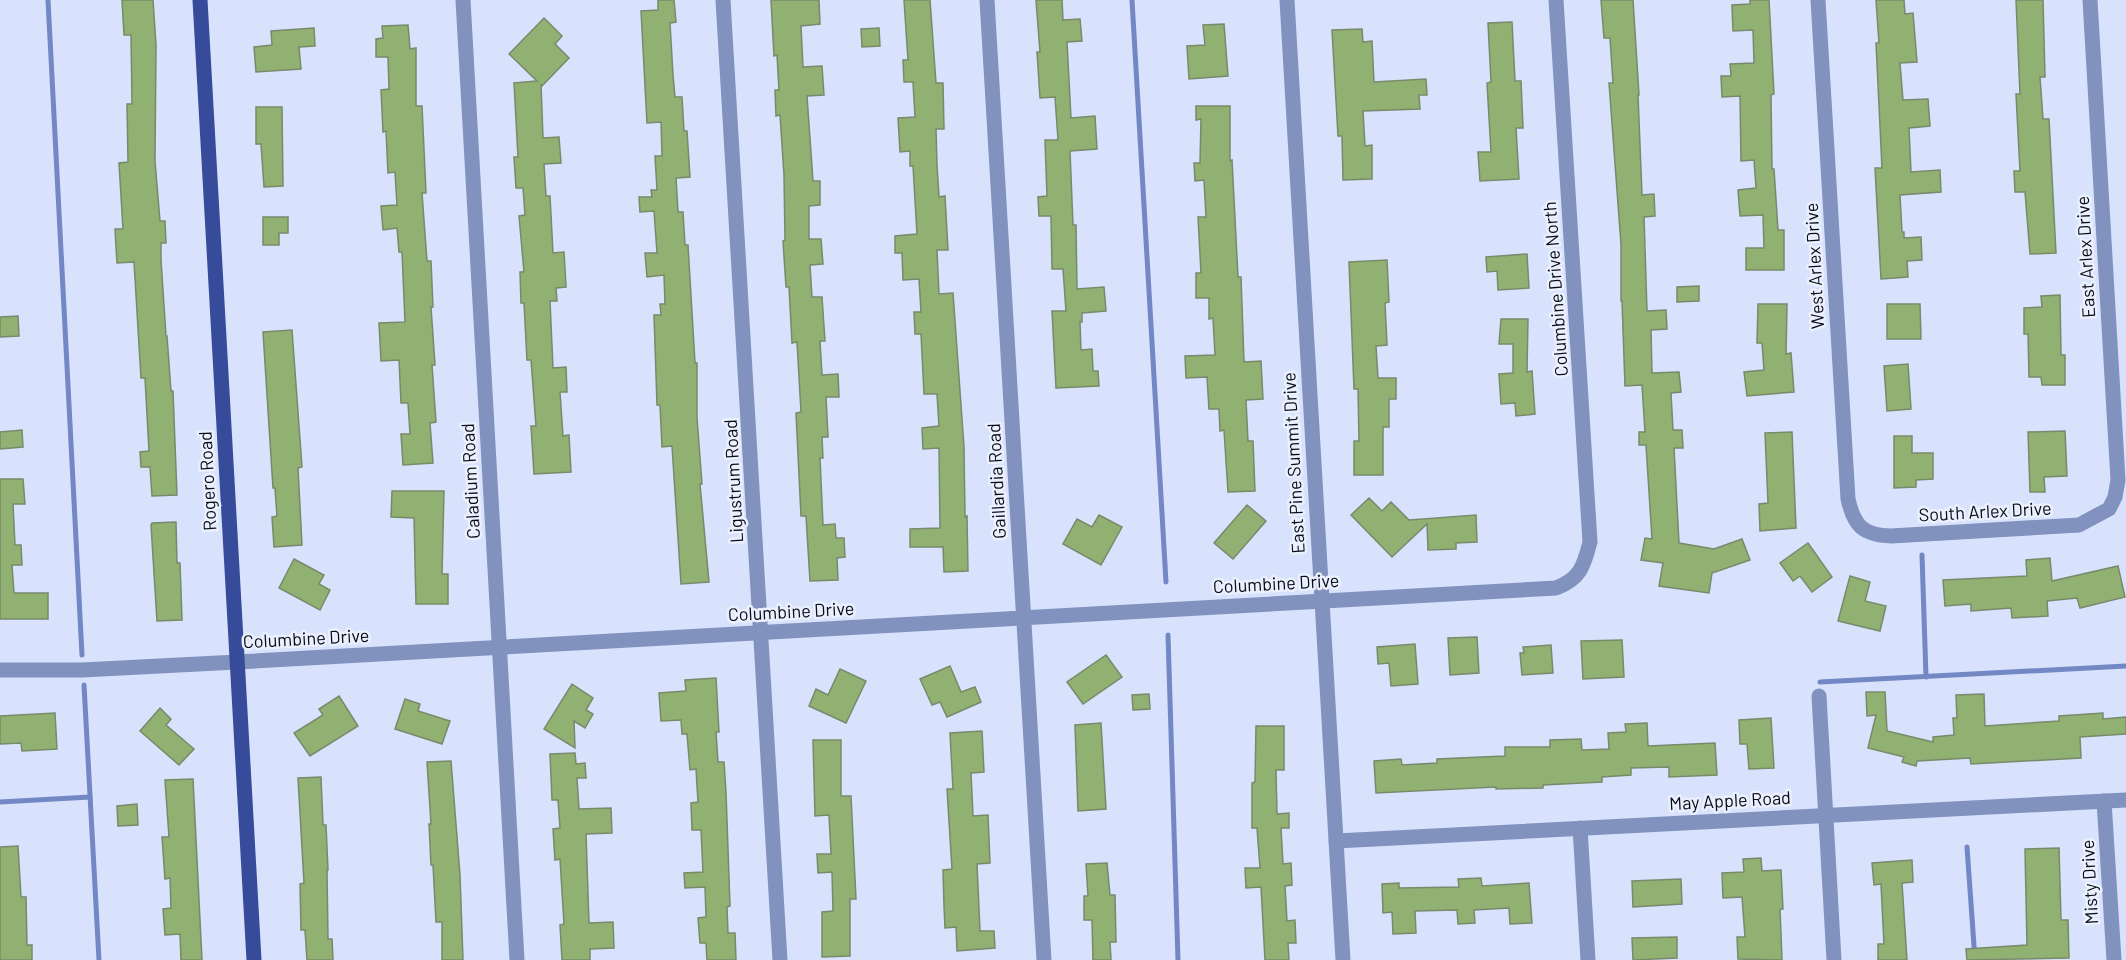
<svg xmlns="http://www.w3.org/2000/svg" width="2126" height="960" font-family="Barlow,sans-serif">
	<rect width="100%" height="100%" fill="#d8e2fd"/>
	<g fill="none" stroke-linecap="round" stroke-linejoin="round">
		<g stroke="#7287c3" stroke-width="5">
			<polyline points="48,0 82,655"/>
			<polyline points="1132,0 1166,582"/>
			<polyline points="1922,555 1926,677"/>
			<polyline points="1168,635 1178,960"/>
			<polyline points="1820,682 2126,666"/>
			<polyline points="84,685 99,960"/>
			<polyline points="0,802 90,797"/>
			<polyline points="1967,847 1975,960"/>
		</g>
	</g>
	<g fill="#90b172" stroke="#79896b" stroke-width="1.5">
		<polygon points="122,0 153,0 156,45 155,161 160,221 165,221 166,243 161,243 161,260 166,336 167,336 171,391 173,391 177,495 152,496 150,467 141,467 140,452 149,451 145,378 141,378 134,262 117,263 115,229 123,229 119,163 128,162 127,104 132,104 131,35 124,35"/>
		<polygon points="658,0 674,0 676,22 670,23 673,75 675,97 682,97 684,131 687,131 690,177 676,178 678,212 683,212 685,245 688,245 695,363 697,363 697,418 702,484 700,484 709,582 681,584 672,446 662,447 660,405 657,405 654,315 661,315 660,304 665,304 664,275 647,277 645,253 657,253 654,211 640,212 639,197 652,197 651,190 657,190 655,156 662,156 661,122 647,123 641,11 658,10"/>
		<polygon points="771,0 819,0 820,24 801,26 803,67 822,66 824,95 807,96 813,181 820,181 820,205 809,206 809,239 821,239 823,264 810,265 812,297 822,297 825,341 820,341 822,375 838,374 839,397 826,397 828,437 822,437 823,458 820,458 823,525 835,524 836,538 844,538 845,557 837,558 838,580 810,581 806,516 801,516 796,413 801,412 797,342 792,343 789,287 786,287 783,241 785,240 784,175 780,115 776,116 775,90 779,90 777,55 774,56"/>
		<polygon points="904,0 930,0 936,83 943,83 944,129 936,129 937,165 939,197 945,196 948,250 937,250 939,294 953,293 964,447 965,517 967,516 968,571 944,572 943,547 910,547 910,529 940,528 939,448 923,449 922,428 939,426 937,394 924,394 921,334 915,334 914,312 921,312 919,279 903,280 902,253 895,253 895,236 917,234 913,166 910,166 910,151 900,152 898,118 915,117 913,82 904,82 903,60 908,60"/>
		<polygon points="1036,0 1062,0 1063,20 1080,19 1082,41 1067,42 1071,118 1095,116 1097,149 1070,151 1073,225 1076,225 1077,289 1104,287 1106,311 1082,313 1082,322 1080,322 1081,350 1092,349 1093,371 1098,371 1099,386 1056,388 1052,311 1066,311 1063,269 1052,269 1051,216 1039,216 1038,197 1047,196 1045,140 1058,140 1055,97 1040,98 1037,52 1040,52"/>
		<polygon points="1601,0 1633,0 1639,95 1638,95 1642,195 1654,194 1655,216 1644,217 1647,311 1666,310 1667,329 1651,330 1652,373 1679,372 1681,392 1671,393 1673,430 1682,430 1683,448 1674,448 1679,543 1714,549 1742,539 1750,560 1712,573 1709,593 1659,586 1663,563 1641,560 1645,538 1652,539 1646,445 1639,445 1639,432 1645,432 1642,385 1625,386 1622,301 1621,301 1621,244 1609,83 1613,83 1610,38 1604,38"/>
		<polygon points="1750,0 1769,0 1774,94 1771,95 1772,169 1774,169 1778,230 1784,230 1784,270 1746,270 1746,248 1764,248 1763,215 1740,216 1738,190 1756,188 1754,160 1741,161 1740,96 1722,97 1721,76 1731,76 1730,64 1754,63 1753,30 1733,31 1732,5 1750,4"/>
		<polygon points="1876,0 1904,0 1905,14 1913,13 1917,62 1900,63 1903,100 1928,99 1930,126 1909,128 1911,172 1940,170 1941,192 1900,195 1902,232 1904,232 1904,238 1921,237 1922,260 1907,261 1908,277 1881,279 1875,168 1882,168 1876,43 1879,43"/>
		<polygon points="2016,0 2043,0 2045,77 2040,77 2043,119 2049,119 2056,253 2030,254 2025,192 2015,192 2014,171 2020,171 2016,94 2020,94"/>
		<polygon points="544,18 562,36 555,44 569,58 542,86 541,84 543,138 559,137 561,163 544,164 546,196 550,196 553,253 564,252 566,287 556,288 557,301 550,301 553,368 566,367 567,392 560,392 563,436 569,435 571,472 534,474 531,426 536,426 531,360 527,360 524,303 521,303 520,272 524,272 519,216 525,215 523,188 516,188 514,157 518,157 514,83 537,81 509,54"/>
		<polygon points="1512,22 1515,81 1521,81 1523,128 1516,128 1519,179 1480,181 1478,152 1491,152 1487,83 1491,82 1488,23"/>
		<polygon points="1224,24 1228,76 1189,79 1187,46 1205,45 1203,25"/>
		<polygon points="408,25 410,49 416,48 416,106 422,106 426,193 422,193 427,261 431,261 433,307 431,307 435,365 432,365 436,422 430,423 433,463 403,465 401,434 410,434 408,403 401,403 399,360 381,361 379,323 405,322 402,252 399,252 397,228 383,230 381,206 397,205 395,172 388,173 386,131 383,132 381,90 389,89 388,57 376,57 376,39 383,38 382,26"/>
		<polygon points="314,28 315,46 299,47 301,69 256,72 254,47 272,45 271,31"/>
		<polygon points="879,28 880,46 862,47 861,29"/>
		<polygon points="1362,29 1363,42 1372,41 1374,82 1426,79 1427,95 1419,95 1420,109 1363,111 1365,146 1372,145 1372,179 1343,180 1342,136 1338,136 1332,30"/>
		<polygon points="1196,106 1230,106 1230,161 1232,160 1238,277 1241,277 1244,362 1261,361 1263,399 1246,400 1248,441 1253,441 1255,491 1228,492 1224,430 1220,431 1219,409 1209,409 1207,377 1186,378 1185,356 1215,355 1213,318 1209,319 1209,298 1196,298 1196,273 1201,273 1198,217 1206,217 1204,180 1195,181 1194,163 1200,163 1201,119 1196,120"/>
		<polygon points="256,107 282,107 283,186 264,187 261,144 256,144"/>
		<polygon points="263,217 288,217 288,233 279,233 279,245 263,245"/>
		<polygon points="1527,254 1529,288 1498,290 1497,271 1487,272 1486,257"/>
		<polygon points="1387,260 1389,302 1385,303 1387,345 1376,346 1378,378 1396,378 1396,399 1389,399 1389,427 1383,427 1383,475 1354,475 1354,441 1359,441 1358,389 1354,389 1349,262"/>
		<polygon points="1699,286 1699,301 1677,302 1677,287"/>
		<polygon points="2060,295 2061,355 2065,355 2065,385 2042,385 2041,377 2029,377 2028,334 2024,334 2024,308 2042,307 2041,296"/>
		<polygon points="1758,304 1787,304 1786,354 1791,353 1794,392 1747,396 1744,372 1764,370 1762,343 1757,343"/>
		<polygon points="1887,304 1920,304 1921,339 1887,339"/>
		<polygon points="18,316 19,336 0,337 0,317"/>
		<polygon points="1501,319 1528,319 1527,372 1532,371 1535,414 1516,416 1515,403 1501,404 1499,374 1513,373 1513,344 1499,344"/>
		<polygon points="292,330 302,467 298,468 302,545 274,547 272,517 277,516 275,488 273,488 263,332"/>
		<polygon points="1908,364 1911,409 1887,411 1884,366"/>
		<polygon points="22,430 23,447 0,449 0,432"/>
		<polygon points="2065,431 2067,476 2044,477 2045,492 2030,492 2028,432"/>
		<polygon points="1792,432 1796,528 1760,531 1759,504 1768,503 1765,433"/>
		<polygon points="1894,436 1912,436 1912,453 1933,453 1933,479 1916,480 1916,487 1894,488"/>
		<polygon points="0,479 23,479 25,504 13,504 15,545 21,545 22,565 12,565 14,593 48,593 48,619 0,619"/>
		<polygon points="392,491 444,491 442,574 448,574 448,604 416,604 414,518 391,517"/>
		<polygon points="1369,498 1382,511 1391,502 1409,520 1476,515 1477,542 1456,543 1456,549 1428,550 1427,524 1392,557 1351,515"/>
		<polygon points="1247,505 1266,521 1233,559 1214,543"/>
		<polygon points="1099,515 1122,527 1101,565 1063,544 1077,519 1092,527"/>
		<polygon points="176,522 177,563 180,563 182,620 157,621 151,525 152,523"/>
		<polygon points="1808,543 1832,577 1812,592 1800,576 1793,581 1780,563"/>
		<polygon points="2050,558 2052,581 2118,566 2125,597 2080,608 2077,598 2047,601 2048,616 2012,618 2011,608 1971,611 1971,604 1945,606 1943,580 2027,576 2026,560"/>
		<polygon points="294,559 324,575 319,584 330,590 320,610 279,588"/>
		<polygon points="1850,576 1870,582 1865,601 1886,606 1880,631 1838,621"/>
		<polygon points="1477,637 1479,673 1450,675 1448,638"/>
		<polygon points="1622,640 1624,677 1583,679 1581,641"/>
		<polygon points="1415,644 1418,684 1391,686 1389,663 1378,664 1377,647"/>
		<polygon points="1551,645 1553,673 1522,675 1520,653 1524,653 1523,647"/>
		<polygon points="1106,655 1122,677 1083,704 1067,682"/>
		<polygon points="950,666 961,692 975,687 981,702 947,717 940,702 932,705 920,679"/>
		<polygon points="840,669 866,681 846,723 809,706 816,689 828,695"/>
		<polygon points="716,678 719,732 716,732 718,762 724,762 726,792 730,906 727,907 728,933 735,933 736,960 707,960 706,943 700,943 698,918 706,917 705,887 685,888 684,873 703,872 701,830 692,830 691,803 698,802 696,769 690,770 687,734 682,734 681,720 661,721 659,693 686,691 685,680"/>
		<polygon points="572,684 593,698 586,710 593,714 585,728 574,721 575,748 544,729"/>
		<polygon points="1866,692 1885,692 1887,731 1933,742 1933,737 1954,735 1953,718 1957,718 1956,695 1984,694 1985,726 2059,721 2059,716 2103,713 2103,719 2126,717 2126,734 2080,737 2081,758 1971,764 1970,758 1917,761 1916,766 1902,762 1904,757 1868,748 1876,715 1867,716"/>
		<polygon points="1149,694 1150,709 1133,710 1132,695"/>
		<polygon points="339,696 358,726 310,756 294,733 323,715 319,709"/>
		<polygon points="405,699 420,704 418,711 450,721 442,744 395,729"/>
		<polygon points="160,708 171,719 166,725 194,749 179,765 140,731"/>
		<polygon points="55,713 57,749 22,751 21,743 0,744 0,716"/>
		<polygon points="1771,718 1774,768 1749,769 1747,744 1740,744 1739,720"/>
		<polygon points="1101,723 1106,809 1078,811 1075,725"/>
		<polygon points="1647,723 1648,746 1715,743 1717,775 1669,777 1669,767 1631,768 1631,775 1602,777 1602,782 1543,785 1543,788 1496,789 1496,787 1376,793 1374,761 1401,759 1402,765 1437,763 1437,759 1505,756 1505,747 1550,747 1550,740 1581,739 1582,750 1609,749 1608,733 1626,732 1625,724"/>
		<polygon points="1256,726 1284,726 1284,770 1276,770 1277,814 1289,813 1289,828 1281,828 1283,864 1291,863 1292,885 1285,886 1287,921 1295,920 1296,943 1288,943 1289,960 1265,960 1261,887 1246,888 1245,868 1260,868 1257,828 1252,828 1252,783 1255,782"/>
		<polygon points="982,731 984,772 971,773 973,816 988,815 990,863 977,864 980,931 994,931 995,948 957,951 956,927 945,928 944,906 943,870 952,869 947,789 953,789 950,733"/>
		<polygon points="813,740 841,740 841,796 851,796 856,899 850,899 850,956 822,957 822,912 833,911 832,872 818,873 817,854 831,854 829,815 815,816"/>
		<polygon points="575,753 576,764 585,763 586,778 577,778 579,809 611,808 612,833 586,834 589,923 613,922 614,948 590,949 590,960 562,960 560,925 564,924 560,859 555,860 553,829 560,828 558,800 552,800 550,754"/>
		<polygon points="451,761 460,875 463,960 442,960 442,922 436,922 433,865 431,865 429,824 431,824 427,762"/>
		<polygon points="321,777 323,825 326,825 328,870 327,870 328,939 332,939 333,960 307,960 305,930 301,930 300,884 304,883 298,778"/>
		<polygon points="193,779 202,960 181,960 180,934 165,935 163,909 171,908 170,878 165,879 162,837 169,837 165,780"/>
		<polygon points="137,804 138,825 118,826 117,806"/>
		<polygon points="18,846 21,897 26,897 27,945 32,945 32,960 0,960 0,847"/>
		<polygon points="2059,848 2061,920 2068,920 2069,958 1967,960 1966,949 2027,945 2025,849"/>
		<polygon points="1761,858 1762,871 1781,870 1783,909 1780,909 1782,960 1738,959 1737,937 1745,937 1742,897 1723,898 1722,873 1744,872 1743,859"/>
		<polygon points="1912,860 1913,882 1902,883 1907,960 1878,960 1878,944 1884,944 1881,884 1874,885 1872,863"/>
		<polygon points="1107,863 1110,895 1115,895 1116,942 1110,942 1111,960 1093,960 1092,920 1084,920 1084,896 1088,896 1086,864"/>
		<polygon points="1481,878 1482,886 1529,883 1532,923 1510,924 1509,908 1474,910 1475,923 1458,924 1457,910 1415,911 1416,933 1393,934 1392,912 1383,913 1382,884 1399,883 1399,888 1459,887 1458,879"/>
		<polygon points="1681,879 1682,904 1633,907 1632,881"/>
		<polygon points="1677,937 1677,958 1633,960 1632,938"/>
	</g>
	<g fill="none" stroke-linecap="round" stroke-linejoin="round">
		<g stroke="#8292be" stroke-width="15">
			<polyline points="463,0 517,960"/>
			<polyline points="723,0 780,960"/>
			<polyline points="987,0 1044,960"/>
			<polyline points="1287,0 1343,960"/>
			<path d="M 1818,0 L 1848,499 C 1854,526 1863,535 1891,536 L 2079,525 L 2109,509 L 2115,497 L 2118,480 L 2090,0"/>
			<path d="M 0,670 L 82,670 L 237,662 L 1556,588 C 1580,579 1584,566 1590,542 L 1556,0"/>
			<polyline points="1819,696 1834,960"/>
			<polyline points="2104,801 2114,960"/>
			<polyline points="1580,828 1588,960"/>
			<polyline points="1336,841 2126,800"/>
		</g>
		<polyline stroke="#364b9a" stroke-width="15" points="200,0 254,960"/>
	</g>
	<g text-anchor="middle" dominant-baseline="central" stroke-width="5" stroke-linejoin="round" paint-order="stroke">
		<g font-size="18" fill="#090c17" stroke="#eaf0fd">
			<text transform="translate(2085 257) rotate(-93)">East Arlex Drive</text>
			<text transform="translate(1814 266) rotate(-93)">West Arlex Drive</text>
			<text transform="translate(1555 289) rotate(-94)">Columbine Drive North</text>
			<text transform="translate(1293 463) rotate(-93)">East Pine Summit Drive</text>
			<text transform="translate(207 481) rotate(-93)">Rogero Road</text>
			<text transform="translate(470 481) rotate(-93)">Caladium Road</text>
			<text transform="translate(733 481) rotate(-93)">Ligustrum Road</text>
			<text transform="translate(996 481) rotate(-93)">Gaillardia Road</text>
			<text transform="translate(1985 511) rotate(-3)">South Arlex Drive</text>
			<text transform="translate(1276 583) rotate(-3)">Columbine Drive</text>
			<text transform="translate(791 611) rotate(-3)">Columbine Drive</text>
			<text transform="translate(306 638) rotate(-3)">Columbine Drive</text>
			<text transform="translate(1730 800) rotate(-3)">May Apple Road</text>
			<text transform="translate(2089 882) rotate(-93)">Misty Drive</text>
		</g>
	</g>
</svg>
